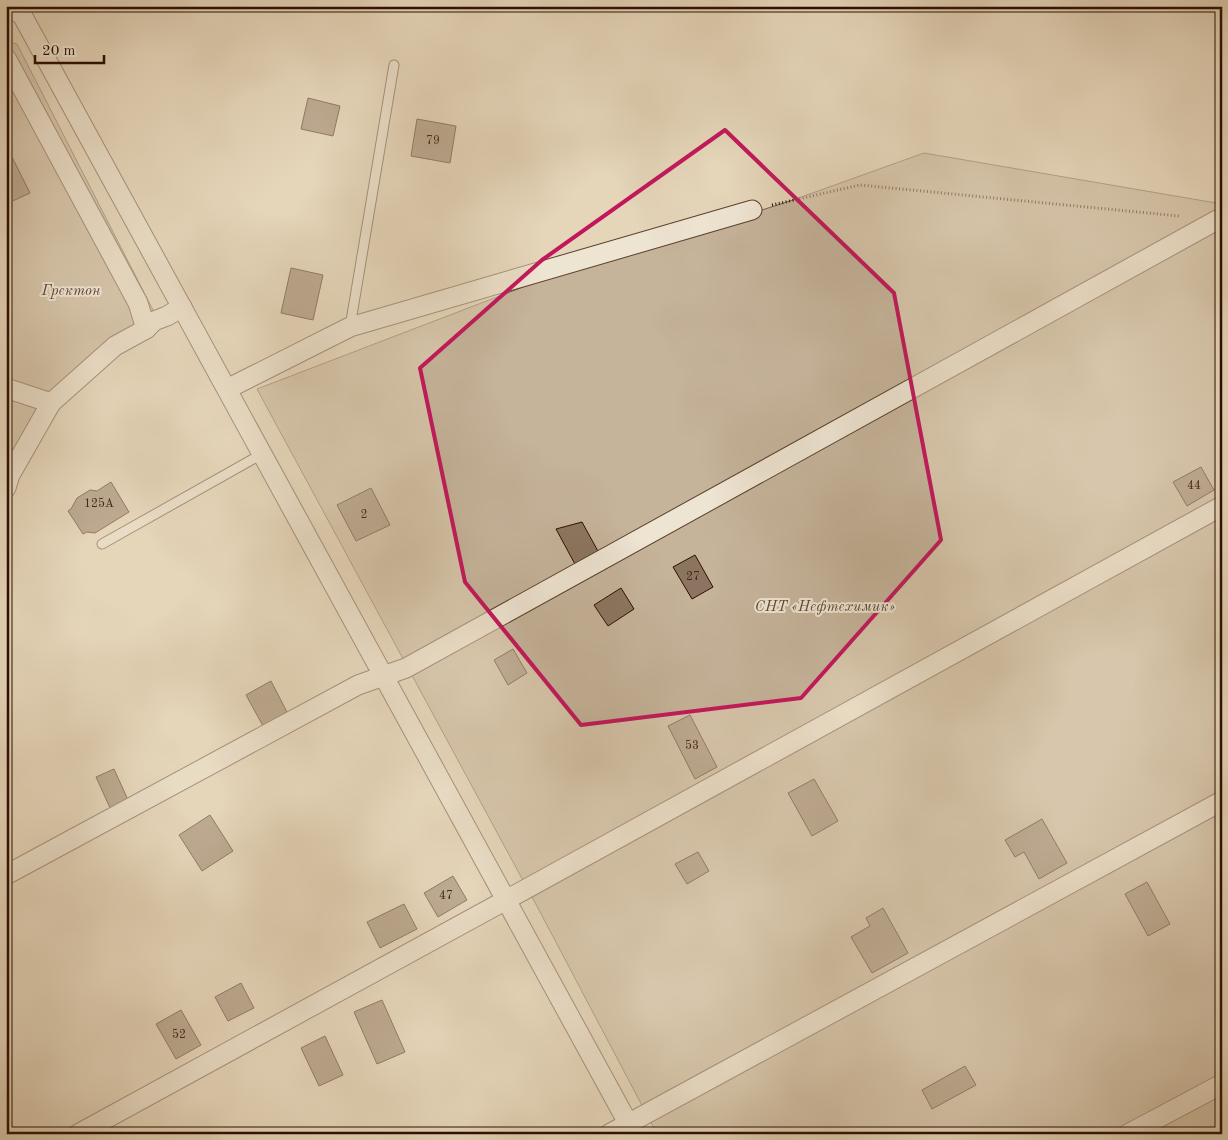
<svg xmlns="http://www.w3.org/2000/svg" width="1228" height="1140" font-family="'Old Standard TT',serif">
	<rect width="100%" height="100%" fill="#e5d5b9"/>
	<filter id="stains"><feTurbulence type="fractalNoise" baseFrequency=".004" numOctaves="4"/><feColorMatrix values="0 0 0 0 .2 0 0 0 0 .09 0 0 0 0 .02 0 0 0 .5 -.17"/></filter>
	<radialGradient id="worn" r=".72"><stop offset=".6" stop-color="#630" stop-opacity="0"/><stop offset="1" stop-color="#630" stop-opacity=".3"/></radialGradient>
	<g fill="#c5b39a" stroke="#78604d">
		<polygon points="6,41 17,44 153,310 54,389 6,460"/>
		<polygon points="924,153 1222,204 1222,1134 657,1134 539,910 257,389 523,287 793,200"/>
	</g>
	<g fill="#8c7560" stroke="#2b0e00">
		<polygon points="308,98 340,106 333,136 301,129"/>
		<polygon points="417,119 456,126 450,163 411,156"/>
		<polygon points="12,157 30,193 6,204 6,159"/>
		<polygon points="291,268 323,275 313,320 281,313"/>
		<polygon points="1201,467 1214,490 1187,506 1173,482"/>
		<polygon points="111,482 129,512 95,533 87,532 83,534 68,511 71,509 77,498 90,490 97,491"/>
		<polygon points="371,488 390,525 356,541 337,505"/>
		<polygon points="582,522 599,553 576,566 556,529"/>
		<polygon points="695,555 713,587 692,599 673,567"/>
		<polygon points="621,588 634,609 608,626 594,605"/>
		<polygon points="513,649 527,673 508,685 494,660"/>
		<polygon points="271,681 287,712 263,726 246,695"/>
		<polygon points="690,715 717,767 695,779 668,726"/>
		<polygon points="114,769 129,802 111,810 96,777"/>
		<polygon points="814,779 838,821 812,836 788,793"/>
		<polygon points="210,815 233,851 202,871 179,835"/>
		<polygon points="1042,819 1067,863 1039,879 1024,852 1015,857 1005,840"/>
		<polygon points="698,852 709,871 687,884 675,864"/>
		<polygon points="453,876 467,900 438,917 424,893"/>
		<polygon points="1147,882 1170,924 1148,936 1125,894"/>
		<polygon points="404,904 417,929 380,948 367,922"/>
		<polygon points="883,908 908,953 872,973 851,937 870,926 866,918"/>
		<polygon points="241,983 254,1008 228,1021 215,997"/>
		<polygon points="382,1000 405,1052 377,1064 354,1012"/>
		<polygon points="181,1010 201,1045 176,1059 156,1024"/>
		<polygon points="325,1036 343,1075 319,1086 301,1048"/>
		<polygon points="965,1066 976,1085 932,1109 922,1090"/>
	</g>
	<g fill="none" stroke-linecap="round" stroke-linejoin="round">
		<defs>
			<g id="lane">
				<polyline points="350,327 394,65"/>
				<polyline points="102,544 262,454"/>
			</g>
			<g id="street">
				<polyline points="6,6 22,15 634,1134"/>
				<polyline points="6,58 138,303 146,329"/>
				<polyline points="6,388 51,403"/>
				<polyline points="227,389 350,327 752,210"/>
				<polyline points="6,488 10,475 51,403 115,346 146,329 154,321 167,316 182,307"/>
				<polyline points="6,875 358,685 406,668 1217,220 1222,221"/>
				<polyline points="78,1134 506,900 1222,506"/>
				<polyline points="609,1134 1222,801"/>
				<polyline points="1128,1134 1222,1084"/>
			</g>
		</defs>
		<use href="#lane" stroke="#5a402e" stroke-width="11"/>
		<use href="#street" stroke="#5a402e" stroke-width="21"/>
		<polyline stroke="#2b0e00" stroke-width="3" stroke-dasharray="1 2.5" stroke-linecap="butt" points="772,205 860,185 1179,216"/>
		<use href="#lane" stroke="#eee4d2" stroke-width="9"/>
		<use href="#street" stroke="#eee4d2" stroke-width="19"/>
	</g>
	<path d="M0 0H1228V1140H0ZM 725,130 L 894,293 L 941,540 L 801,698 L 581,725 L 465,582 L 420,368 L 542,260 Z" fill="#e5d5b9" fill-opacity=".55" fill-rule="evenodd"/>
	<path fill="none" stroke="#c2185b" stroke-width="4" stroke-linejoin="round" d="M 725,130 L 894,293 L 941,540 L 801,698 L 581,725 L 465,582 L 420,368 L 542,260 Z"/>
	<g text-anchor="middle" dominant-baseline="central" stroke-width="4" stroke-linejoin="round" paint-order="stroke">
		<g font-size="12" fill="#432818">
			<text x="433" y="141">79</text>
			<text x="1194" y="486">44</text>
			<text x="99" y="504">125А</text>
			<text x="364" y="515">2</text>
			<text x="693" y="577">27</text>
			<text x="692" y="746">53</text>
			<text x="446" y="896">47</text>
			<text x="179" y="1035">52</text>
		</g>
		<g font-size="15" font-style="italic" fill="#614836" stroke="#eee4d2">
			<text x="71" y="291">Гректон</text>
			<text x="825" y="607">СНТ «Нефтехимик»</text>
		</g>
	</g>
	<rect width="1228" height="1140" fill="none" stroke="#e5d5b9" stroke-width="25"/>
	<rect x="8" y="8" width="1213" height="1125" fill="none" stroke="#2b0e00" stroke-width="2.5"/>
	<rect x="12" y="12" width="1203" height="1115" fill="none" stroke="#2b0e00"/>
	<path d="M35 55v8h69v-8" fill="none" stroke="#2b0e00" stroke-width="2.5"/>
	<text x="42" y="55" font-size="15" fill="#2b0e00" stroke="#eee4d2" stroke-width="4" paint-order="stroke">20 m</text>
	<rect width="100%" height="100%" filter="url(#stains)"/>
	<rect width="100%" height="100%" fill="url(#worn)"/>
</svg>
